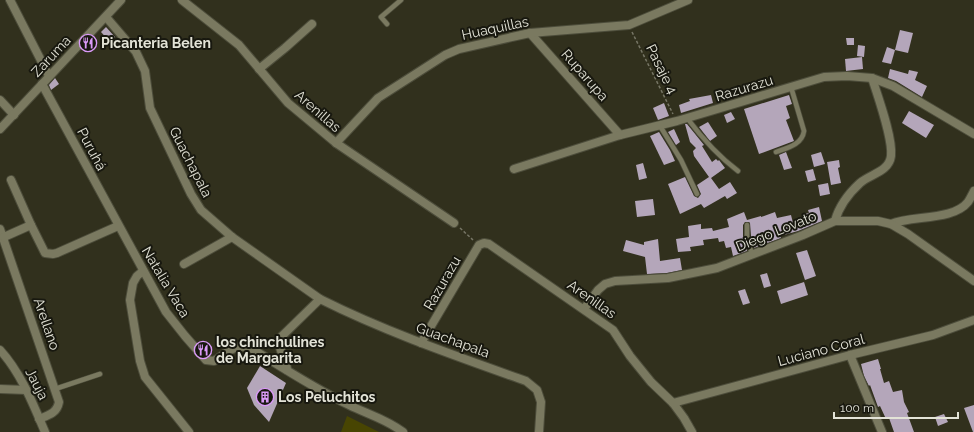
<svg xmlns="http://www.w3.org/2000/svg" width="974" height="432" font-family="Raleway,sans-serif">
	<rect width="100%" height="100%" fill="#31301d"/>
	<polygon fill="#484502" points="347,416 379,432 341,432"/>
	<g fill="#b4a6ba">
		<polygon points="106,27 115,37 110,42 101,32"/>
		<polygon points="900,30 913,33 908,53 895,50"/>
		<polygon points="846,38 854,38 854,45 847,45"/>
		<polygon points="858,45 865,46 864,57 857,56"/>
		<polygon points="887,47 895,50 891,64 882,62"/>
		<polygon points="862,57 863,69 846,71 845,59"/>
		<polygon points="890,69 908,74 909,70 918,72 915,80 927,86 922,97 896,81 888,78"/>
		<polygon points="55,78 59,84 51,90 49,85"/>
		<polygon points="711,95 713,103 681,113 679,105 690,101 689,99"/>
		<polygon points="789,95 792,104 786,106 790,118 786,120 794,141 759,154 744,109"/>
		<polygon points="664,103 669,116 658,120 653,108"/>
		<polygon points="909,111 934,125 926,138 902,123"/>
		<polygon points="731,112 735,119 727,123 724,115"/>
		<polygon points="708,122 717,136 710,141 699,127"/>
		<polygon points="685,124 687,124 704,145 702,146 712,162 716,159 718,161 719,160 725,168 711,178 719,189 730,182 737,193 727,199 725,196 704,208 701,204 680,214 668,184 685,177 694,196 698,198 701,194 697,185 709,177 694,156 693,151 696,148 690,142"/>
		<polygon points="674,129 680,142 676,145 668,132"/>
		<polygon points="659,132 670,150 675,161 664,165 650,136"/>
		<polygon points="786,152 792,168 784,170 779,155"/>
		<polygon points="821,152 825,164 814,167 811,155"/>
		<polygon points="839,160 840,167 838,168 841,183 831,185 827,162"/>
		<polygon points="643,163 647,178 639,180 636,165"/>
		<polygon points="813,169 816,180 808,182 805,171"/>
		<polygon points="828,183 830,194 820,196 818,185"/>
		<polygon points="653,199 655,215 637,217 635,201"/>
		<polygon points="819,207 822,221 798,231 780,236 781,238 754,248 751,236 750,223 749,222 745,222 743,225 743,236 747,251 733,256 731,247 726,248 724,241 719,242 718,238 703,240 704,245 690,247 691,251 678,252 676,239 689,237 688,226 701,224 701,229 712,228 713,231 729,227 727,219 744,212 747,220 761,216 761,217 775,212 777,218 791,215 793,223 806,218 805,214 809,213 808,210"/>
		<polygon points="658,239 660,261 680,258 682,270 667,273 647,274 645,257 623,251 626,240 644,245 644,242"/>
		<polygon points="807,250 816,276 805,280 796,253"/>
		<polygon points="767,273 771,286 764,288 760,275"/>
		<polygon points="804,282 808,295 781,304 777,291"/>
		<polygon points="745,289 750,303 743,305 738,291"/>
		<polygon points="878,359 881,369 880,369 884,383 889,381 893,392 902,390 904,402 909,412 907,413 914,432 894,432 889,418 886,419 880,406 878,407 870,385 869,386 864,376 861,364"/>
		<polygon points="260,366 286,383 269,422 254,405 247,388"/>
		<polygon points="974,405 974,432 973,432 964,408"/>
		<polygon points="944,414 948,422 938,426 935,417"/>
	</g>
	<g fill="none" stroke-linecap="round" stroke-linejoin="round">
		<defs>
			<g id="service">
				<polyline points="387,24 381,17 401,0"/>
				<path d="M 687,118 C 702,138 718,156 738,171"/>
				<polyline points="660,126 681,160 697,194"/>
				<path d="M 776,152 C 787,148 802,145 804,131 L 791,87"/>
				<polyline points="747,225 747,236 752,255"/>
				<polyline points="55,389 100,374"/>
			</g>
			<g id="minor">
				<polyline points="10,0 49,76"/>
				<polyline points="182,0 239,45 288,103 336,143 454,223"/>
				<path d="M 106,17 L 136,52 L 145,71 L 150,108 L 191,194 L 201,210 L 232,237 L 320,299 L 282,336 C 275,349 287,358 287,370"/>
				<polyline points="530,33 620,135"/>
				<polyline points="259,69 285,48 312,24"/>
				<path d="M 42,84 L 166,312 L 185,336 L 206,360 L 214,361 C 227,353 235,343 251,348 C 283,368 315,389 349,405 C 367,414 386,419 403,432"/>
				<polyline points="0,100 14,115"/>
				<polyline points="0,129 121,0"/>
				<polyline points="336,143 378,98 445,55 459,49 530,33 629,25 688,0"/>
				<polyline points="514,169 620,135 677,121 824,77 847,76 872,78 893,86 974,134"/>
				<polyline points="11,180 31,225 45,253 53,254 57,253 118,226"/>
				<path d="M 835,221 C 839,206 848,194 860,183 C 870,174 889,172 891,156 C 893,138 878,97 872,78"/>
				<path d="M 891,224 C 912,215 953,221 968,202 C 970,199 972,195 974,191"/>
				<path d="M 0,229 L 59,402 C 57,413 49,415 39,419"/>
				<polyline points="4,237 31,225"/>
				<polyline points="184,264 232,237"/>
				<polyline points="143,271 137,276 133,283 130,300 140,361 145,377 189,432"/>
				<path d="M 320,299 C 386,332 456,356 526,381 L 537,390 L 541,402 L 539,432"/>
				<polyline points="584,309 598,290 605,284 615,281 668,278 717,268 803,235 835,221 878,221 891,224 908,234 974,281"/>
				<polyline points="421,343 479,245 484,243 489,244 613,330 630,356 651,382 673,403 684,418 692,432"/>
				<path d="M 0,350 C 21,373 33,404 45,432"/>
				<polyline points="850,355 882,432"/>
				<polyline points="0,389 26,390"/>
				<polyline points="673,403 850,355 933,335 974,320"/>
			</g>
		</defs>
		<use href="#service" stroke="#4d4d3b" stroke-width="6"/>
		<use href="#minor" stroke="#4d4d3b" stroke-width="10"/>
		<g stroke="#767565" stroke-width="1.5" stroke-dasharray="3 2" stroke-linecap="butt">
			<polyline points="632,32 673,114"/>
			<polyline points="460,228 473,240"/>
		</g>
		<use href="#service" stroke="#7a7960" stroke-width="4.5"/>
		<use href="#minor" stroke="#7a7960" stroke-width="8"/>
	</g>
	<defs>
		<symbol id="restaurant-ring" viewBox="-11 -11 22 22"><circle r="9.5" fill="#18180f" stroke="#da9af7" stroke-width="1.5"/><path d="M-5-6h1v4h1v-4h1v4h1v-4h1v5L-1.5 .5V6h-2V.5L-5-1ZM5-6V6H3V1.5H1.5Q1.5-4 5-6Z" fill="#da9af7"/></symbol>
		<symbol id="building-ring" viewBox="-11 -11 22 22"><circle r="9.5" fill="#18180f" stroke="#da9af7" stroke-width="1.5"/><path d="M-4-6H4V6H1V3H-1V6H-4ZM-2.5-4.3h1.7v1.8h-1.7ZM.8-4.3h1.7v1.8H.8ZM-2.5-1h1.7V.8h-1.7ZM.8-1h1.7V.8H.8Z" fill="#da9af7"/></symbol>
	</defs>
	<g fill-rule="evenodd">
		<use href="#restaurant-ring" x="78" y="33" width="20" height="20"/>
		<use href="#restaurant-ring" x="193" y="340" width="20" height="20"/>
		<use href="#building-ring" x="255" y="387" width="20" height="20"/>
	</g>
	<g text-anchor="middle" dominant-baseline="central" stroke-width="4" stroke-linejoin="round" paint-order="stroke">
		<g font-size="14" fill="#e3e3d7" stroke="#18180f">
			<text transform="translate(495 28) rotate(-12)">Huaquillas</text>
			<text transform="translate(51 56) rotate(-47)">Zaruma</text>
			<text transform="translate(662 69) rotate(64)">Pasaje 4</text>
			<text transform="translate(585 75) rotate(49)">Ruparupa</text>
			<text transform="translate(744 88) rotate(-17)">Razurazu</text>
			<text transform="translate(318 111) rotate(41)">Arenillas</text>
			<text transform="translate(92 149) rotate(62)">Puruhá</text>
			<text transform="translate(191 162) rotate(63)">Guachapala</text>
			<text transform="translate(776 231) rotate(-22)">Diego Lovato</text>
			<text transform="translate(166 282) rotate(59)">Natalia Vaca</text>
			<text transform="translate(442 283) rotate(-60)">Razurazu</text>
			<text transform="translate(592 299) rotate(35)">Arenillas</text>
			<text transform="translate(47 324) rotate(71)">Arellano</text>
			<text transform="translate(453 340) rotate(20)">Guachapala</text>
			<text transform="translate(821 350) rotate(-15)">Luciano Coral</text>
			<text transform="translate(37 384) rotate(63)">Jauja</text>
		</g>
		<g font-size="14" font-weight="bold" fill="#e3e3d7" stroke="#18180f" text-anchor="start">
			<text x="101" y="43">Picanteria Belen</text>
			<text x="216" y="342">los chinchulines<tspan x="216" dy="16">de Margarita</tspan></text>
			<text x="278" y="397">Los Peluchitos</text>
		</g>
	</g>
	<path d="M834 412v6h124v-6" fill="none" stroke="#e3e3d7" stroke-width="2"/>
	<text x="840" y="412" font-size="12" fill="#e3e3d7" stroke="#18180f" stroke-width="3" paint-order="stroke">100 m</text>
</svg>
